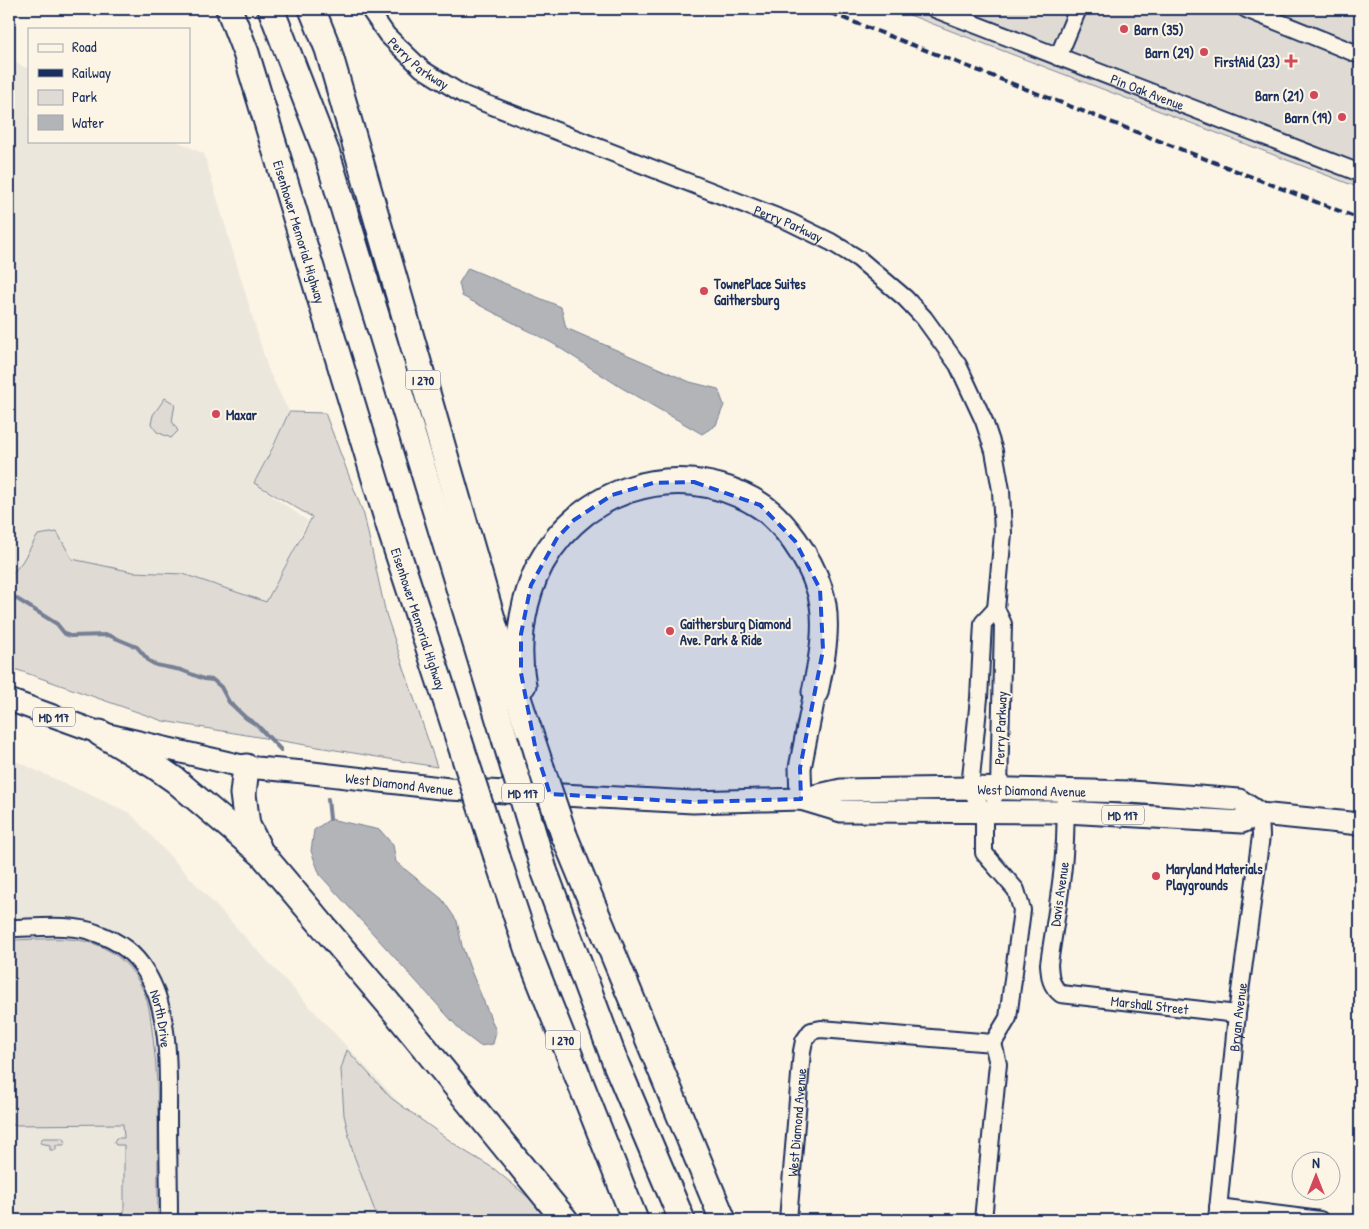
<svg xmlns="http://www.w3.org/2000/svg" width="1369" height="1229" font-family="'Patrick Hand',sans-serif">
	<rect width="100%" height="100%" fill="#fcf5e5"/>
	<filter id="ink" filterUnits="userSpaceOnUse"><feTurbulence type="fractalNoise" baseFrequency=".02" numOctaves="2"/><feDisplacementMap in="SourceGraphic" scale="10" xChannelSelector="R" yChannelSelector="G"/><feConvolveMatrix kernelMatrix="1 2 1 2 8 2 1 2 1" color-interpolation-filters="sRGB"/></filter>
	<g filter="url(#ink)">
		<g fill="#ece7dc">
			<polygon points="9,60 29,69 29,141 177,141 204,154 268,369 289,412 254,483 308,521 266,602 232,593 183,574 133,572 72,559 9,585"/>
			<polygon points="9,758 130,813 508,1220 9,1220"/>
		</g>
		<g fill="#dfdbd4" stroke="#7d8599">
			<polygon points="894,9 1360,9 1360,188"/>
			<polygon points="165,398 175,404 172,421 178,431 171,438 157,432 151,424 153,415"/>
			<polygon points="289,412 325,413 364,515 386,614 437,767 163,721 9,667 9,578 22,562 38,535 57,532 72,559 133,572 183,574 266,602 312,517 254,483 273,447"/>
			<path d="M 9,940 C 37,940 69,935 95,944 C 117,952 134,969 143,990 C 150,1005 151,1022 153,1038 C 161,1099 157,1160 158,1220 L 124,1220 L 124,1145 L 116,1145 L 114,1142 L 116,1138 L 124,1138 L 123,1124 L 9,1125 Z"/>
			<polygon points="347,1050 391,1098 463,1150 493,1168 540,1207 552,1220 376,1220 376,1214 353,1153 344,1115 341,1069"/>
			<polygon points="43,1138 64,1138 66,1143 63,1145 56,1145 56,1150 50,1150 50,1145 40,1143 41,1140"/>
		</g>
		<g fill="#b2b4b8" stroke="#767f94">
			<polygon points="468,268 561,307 566,328 690,382 718,389 724,405 716,425 702,434 622,388 552,343 462,296 459,283"/>
			<polygon points="330,819 380,830 393,845 396,862 442,899 457,921 462,946 471,971 496,1031 493,1044 480,1046 463,1033 320,875 311,851 314,830"/>
		</g>
		<g fill="none" stroke-linecap="round" stroke-linejoin="round">
			<g stroke="#767f94" stroke-width="4">
				<polyline points="9,594 57,624 65,634 70,636 108,635 137,647 149,661 156,665 181,670 204,679 213,680 221,687 229,702 246,718 257,725 281,750"/>
				<polyline points="328,799 330,819"/>
			</g>
			<defs>
				<g id="minor">
					<path id="s1" d="M 369,9 L 387,35 L 422,69 L 464,95 L 790,222 L 831,242 L 859,259 L 905,298 L 924,318 L 958,365 L 984,421 L 994,451 L 1001,490 L 1003,533 L 996,609 L 1003,624 L 999,789 L 994,797"/>
					<path id="s2" d="M 935,9 L 1360,173"/>
					<polyline points="1246,9 1360,55"/>
					<polyline points="1058,57 1078,9"/>
					<path id="s3" d="M 1064,790 C 1070,848 1057,907 1049,964 C 1050,977 1050,985 1061,994 L 1237,1014"/>
					<path id="s4" d="M 9,928 C 34,928 72,923 96,933 C 116,940 135,953 146,972 C 171,1012 168,1072 168,1117 C 168,1152 169,1186 169,1220"/>
					<polyline points="1218,1207 1320,1220"/>
					<path id="s5" d="M 788,1220 L 802,1051 L 804,1041 L 811,1031 L 821,1029 L 993,1043 L 1008,1018 L 1022,910 L 1016,890 L 984,853 L 984,812 L 970,788 L 979,698 L 983,623 L 996,609"/>
					<polyline points="983,1220 998,1064 993,1043"/>
					<path id="s6" d="M 1217,1220 L 1237,1014 L 1261,836 L 1260,814"/>
				</g>
				<g id="major">
					<path id="s7" d="M 9,700 L 100,733 L 246,767 L 304,772 L 449,789 L 693,802 L 801,799 L 841,790 L 970,788 L 1131,792 L 1239,800 L 1260,814 L 1360,824"/>
					<polyline points="801,799 841,811 1066,812 1242,822 1260,814"/>
					<polyline points="801,799 800,768 815,692"/>
				</g>
				<g id="highway">
					<path id="s8" d="M 229,9 L 246,53 L 392,535 L 459,740"/>
					<polyline points="271,9 327,154 505,739"/>
					<polyline points="312,9 328,49 495,629 541,767"/>
					<path d="M 523,685 C 516,650 521,611 534,578 C 570,491 676,454 758,504 C 783,519 810,559 819,588 C 830,620 822,660 815,692"/>
					<polyline points="100,733 155,766 175,780 262,854 388,1003 565,1220"/>
					<polyline points="246,767 243,794 247,825 258,847"/>
					<polyline points="564,835 723,1220"/>
					<polyline points="497,857 528,951 635,1220"/>
					<polyline points="544,870 616,1064 682,1220"/>
				</g>
			</defs>
			<use href="#minor" stroke="#1b2f5e" stroke-width="20"/>
			<use href="#major" stroke="#1b2f5e" stroke-width="25"/>
			<use href="#highway" stroke="#1b2f5e" stroke-width="29"/>
			<use href="#minor" stroke="#fcf5e5" stroke-width="16"/>
			<use href="#major" stroke="#fcf5e5" stroke-width="21"/>
			<use href="#highway" stroke="#fcf5e5" stroke-width="25"/>
			<polyline stroke="#1b2f5e" stroke-width="4" stroke-dasharray="8 4" stroke-linecap="butt" points="820,9 1360,219"/>
			<defs>
				<g id="highway-bridge">
					<polyline points="505,739 544,870"/>
					<polyline points="459,740 497,857"/>
					<polyline points="541,767 564,835"/>
				</g>
			</defs>
			<use href="#highway-bridge" stroke="#1b2f5e" stroke-width="29" stroke-linecap="butt"/>
			<use href="#highway-bridge" stroke="#fcf5e5" stroke-width="25"/>
		</g>
	</g>
	<path fill="#1d4ed8" fill-opacity="0.2" stroke="#1d4ed8" stroke-width="4" stroke-dasharray="10 6" stroke-linejoin="round" d="M 694,482 L 760,505 L 795,541 L 820,589 L 823,650 L 800,768 L 801,799 L 693,802 L 550,794 L 536,751 L 521,673 L 521,634 L 531,585 L 557,538 L 574,520 L 612,495 L 653,483 Z"/>
	<g fill="#d1495b" stroke="#fcf5e5" stroke-width="2">
		<circle cx="1124" cy="29" r="5"/>
		<circle cx="1204" cy="52" r="5"/>
		<path d="M1288.5 53.5h5v5h5v5h-5v5h-5v-5h-5v-5h5z"/>
		<circle cx="1314" cy="95" r="5"/>
		<circle cx="1342" cy="117" r="5"/>
		<circle cx="704" cy="291" r="5"/>
		<circle cx="216" cy="414" r="5"/>
		<circle cx="670" cy="631" r="5"/>
		<circle cx="1156" cy="876" r="5"/>
	</g>
	<g text-anchor="middle" dominant-baseline="central" stroke-width="4" stroke-linejoin="round" paint-order="stroke">
		<g fill="#fcf5e5" stroke="#5e6a86" stroke-width="1">
			<rect x="405.5" y="370.5" width="35" height="19" rx="4"/>
			<rect x="33" y="707.5" width="42" height="19" rx="4"/>
			<rect x="502" y="783.5" width="42" height="19" rx="4"/>
			<rect x="1102" y="805.5" width="42" height="19" rx="4"/>
			<rect x="545.5" y="1030.5" width="35" height="19" rx="4"/>
		</g>
		<g font-size="12" font-weight="bold" fill="#1b2f5e">
			<text x="423" y="380">I 270</text>
			<text x="54" y="717">MD 117</text>
			<text x="523" y="793">MD 117</text>
			<text x="1123" y="815">MD 117</text>
			<text x="563" y="1040">I 270</text>
		</g>
		<g font-size="14" font-weight="bold" fill="#1b2f5e" stroke="#fcf5e5" text-anchor="start">
			<text x="1134" y="29">Barn (35)</text>
			<text x="1194" y="52" text-anchor="end">Barn (29)</text>
			<text x="1280" y="61" text-anchor="end">FirstAid (23)</text>
			<text x="1304" y="95" text-anchor="end">Barn (21)</text>
			<text x="1332" y="117" text-anchor="end">Barn (19)</text>
			<text x="714" y="283">TownePlace Suites<tspan x="714" dy="16">Gaithersburg</tspan></text>
			<text x="226" y="414">Maxar</text>
			<text x="680" y="623">Gaithersburg Diamond<tspan x="680" dy="16">Ave. Park &amp; Ride</tspan></text>
			<text x="1166" y="868">Maryland Materials<tspan x="1166" dy="16">Playgrounds</tspan></text>
		</g>
		<g font-size="14" fill="#1b2f5e" stroke="#fcf5e5">
			<text stroke="none"><textPath href="#s1" startOffset="74">Perry Parkway</textPath></text>
			<text stroke="none"><textPath href="#s2" startOffset="228">Pin Oak Avenue</textPath></text>
			<text stroke="none"><textPath href="#s1" startOffset="479">Perry Parkway</textPath></text>
			<text stroke="none"><textPath href="#s8" startOffset="234">Eisenhower Memorial Highway</textPath></text>
			<text stroke="none"><textPath href="#s8" startOffset="639">Eisenhower Memorial Highway</textPath></text>
			<text transform="translate(1000 728) rotate(-88)">Perry Parkway</text>
			<text stroke="none"><textPath href="#s7" startOffset="401">West Diamond Avenue</textPath></text>
			<text stroke="none"><textPath href="#s7" startOffset="1035">West Diamond Avenue</textPath></text>
			<text transform="translate(1059 894) rotate(-82)">Davis Avenue</text>
			<text stroke="none"><textPath href="#s3" startOffset="298">Marshall Street</textPath></text>
			<text stroke="none"><textPath href="#s6" startOffset="204">Bryan Avenue</textPath></text>
			<text stroke="none"><textPath href="#s4" startOffset="202">North Drive</textPath></text>
			<text stroke="none"><textPath href="#s5" startOffset="98">West Diamond Avenue</textPath></text>
		</g>
	</g>
	<rect width="1369" height="1229" fill="none" stroke="#fcf5e5" stroke-width="30"/>
	<rect x="15" y="15" width="1339" height="1199" fill="none" stroke="#1b2f5e" stroke-width="2" filter="url(#ink)"/>
	<rect x="28" y="28" width="162" height="115" fill="#fcf5e5" stroke="#a2a6af"/>
	<rect x="38" y="44" width="25" height="8" fill="#fcf5e5" stroke="#a2a6af"/>
	<text x="72" y="52" font-size="15" fill="#1b2f5e">Road</text>
	<rect x="38" y="69" width="25" height="8" fill="#1b2f5e" stroke="#a2a6af"/>
	<text x="72" y="78" font-size="15" fill="#1b2f5e">Railway</text>
	<rect x="38" y="90" width="25" height="15" fill="#dfdbd4" stroke="#a2a6af"/>
	<text x="72" y="102" font-size="15" fill="#1b2f5e">Park</text>
	<rect x="38" y="115" width="25" height="15" fill="#b2b4b8" stroke="#a2a6af"/>
	<text x="72" y="128" font-size="15" fill="#1b2f5e">Water</text>
	<g transform="translate(1316 1176)"><circle r="24" fill="#fcf5e5" stroke="#a2a6af"/>
	<path d="M0-4L9 19L0 12L-9 19Z" fill="#d1495b"/>
	<text y="-8" font-size="14" font-weight="bold" text-anchor="middle" fill="#1b2f5e">N</text>
	</g>
</svg>
